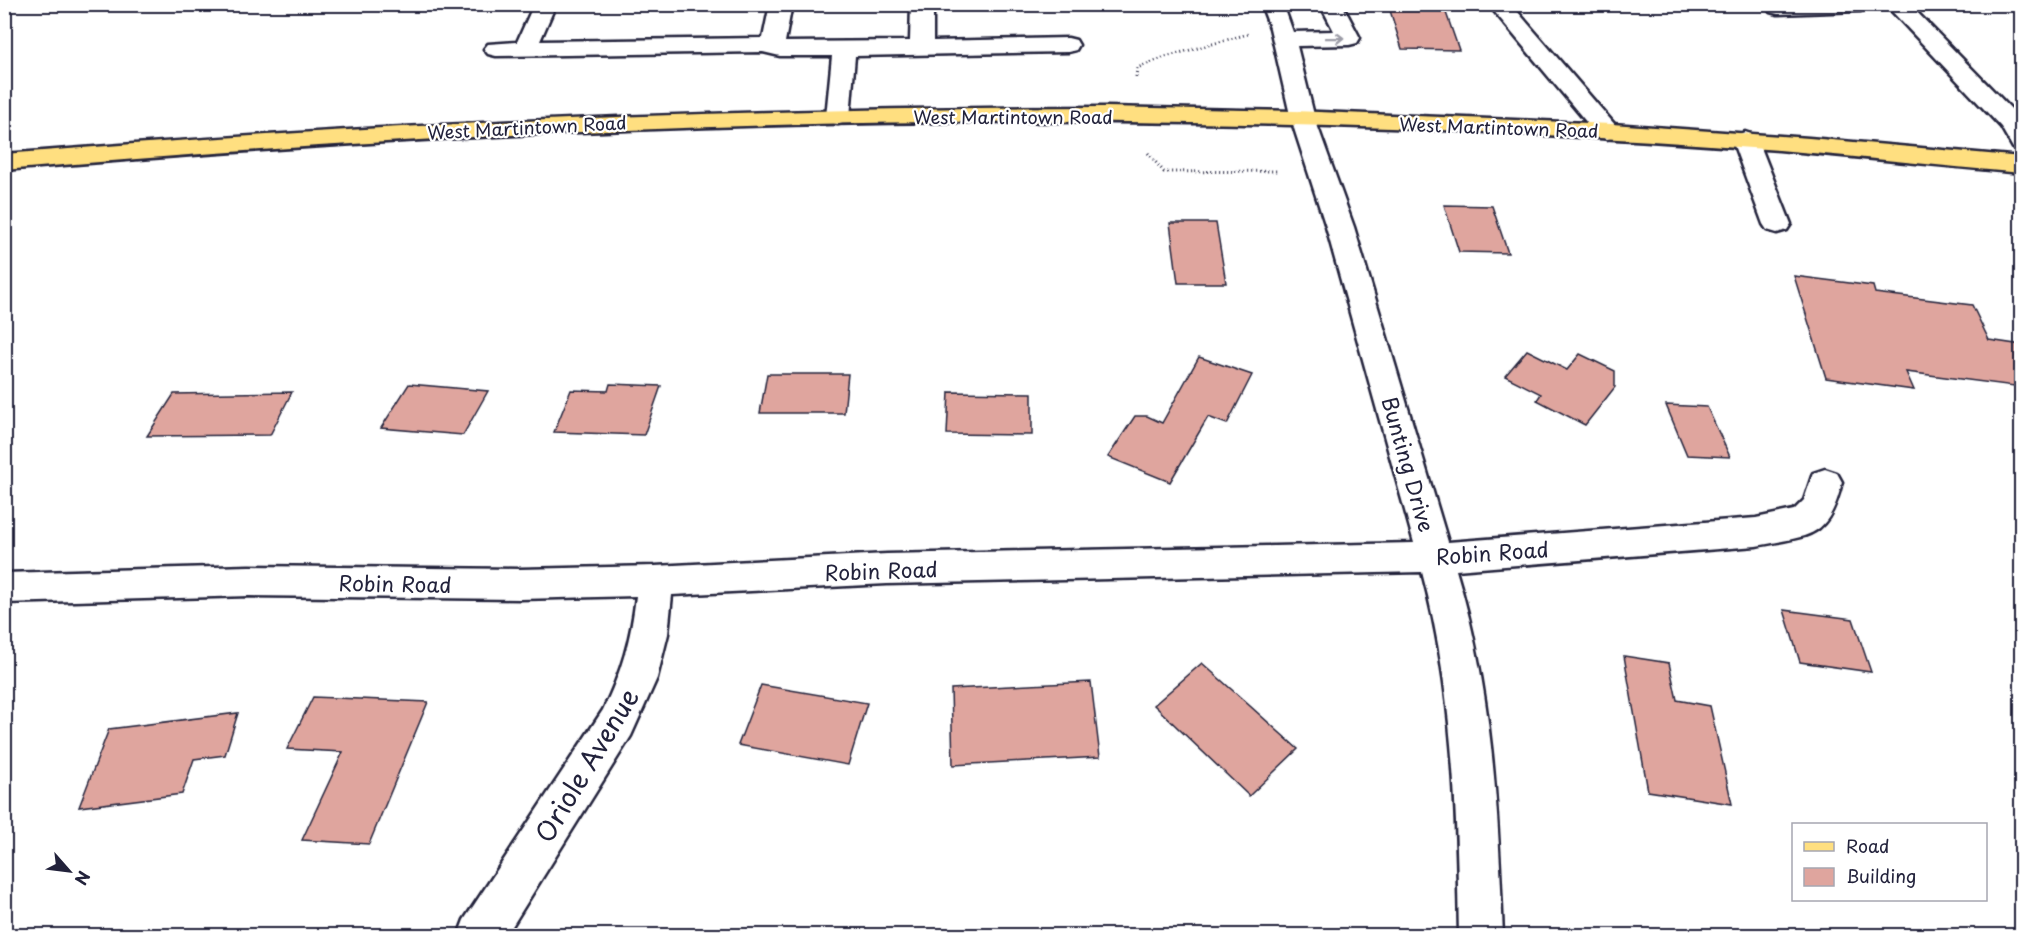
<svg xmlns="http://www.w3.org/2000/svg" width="2026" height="940" font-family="'Playpen Sans',sans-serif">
	<rect width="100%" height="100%" fill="#fff"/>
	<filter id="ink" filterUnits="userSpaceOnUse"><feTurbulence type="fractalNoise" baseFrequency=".0167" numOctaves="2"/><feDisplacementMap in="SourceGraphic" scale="12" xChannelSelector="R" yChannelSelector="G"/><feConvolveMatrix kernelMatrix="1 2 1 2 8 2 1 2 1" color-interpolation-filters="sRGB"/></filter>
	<g filter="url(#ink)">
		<g fill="#dfa59e" stroke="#22223b" stroke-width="1.5">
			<polygon points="1388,4 1443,4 1459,50 1402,49"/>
			<polygon points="1444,205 1492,206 1508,253 1459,252"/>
			<polygon points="1170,223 1216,223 1226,283 1178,283"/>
			<polygon points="1794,276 1873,286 1875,293 1972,305 1989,340 2022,345 2022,387 1906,372 1914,390 1826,378"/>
			<polygon points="1527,350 1567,370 1580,354 1615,371 1615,387 1585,425 1537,400 1541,394 1505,376"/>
			<polygon points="1199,357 1252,375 1227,424 1208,417 1170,482 1108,457 1135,416 1147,416 1162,423"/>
			<polygon points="767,374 848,374 844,413 760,413"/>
			<polygon points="409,384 488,391 463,435 381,428"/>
			<polygon points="610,384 661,386 644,435 554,432 571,390 608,391"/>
			<polygon points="292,392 270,435 147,436 174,394"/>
			<polygon points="949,392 1032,393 1032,435 947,434"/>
			<polygon points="1666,405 1707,407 1730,457 1687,455"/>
			<polygon points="1784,610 1853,619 1871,672 1800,662"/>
			<polygon points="1624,656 1669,663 1677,700 1710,706 1732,804 1648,791"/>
			<polygon points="1202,663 1298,749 1249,796 1154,705"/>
			<polygon points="1091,682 1100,757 953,765 951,689"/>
			<polygon points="761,685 867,703 848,765 738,745"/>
			<polygon points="313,697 428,702 369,844 302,840 343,752 287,749"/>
			<polygon points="238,713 225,755 194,759 182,794 79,807 109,729"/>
		</g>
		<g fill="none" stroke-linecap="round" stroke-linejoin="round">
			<defs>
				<g id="minor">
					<polygon points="534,4 556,4 540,41 763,38 770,4 792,4 785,42 910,41 911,4 933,4 933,41 1068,38 1076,40 1079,45 1076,50 1068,52 855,56 850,117 847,122 838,124 829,122 826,117 832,56 780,56 763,52 496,56 488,54 484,49 488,44 517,42"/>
					<path d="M 1261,4 L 1283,4 L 1293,32 L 1334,31 L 1320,4 L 1342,4 L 1360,38 L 1357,43 L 1349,45 L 1297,46 L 1315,119 L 1354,227 L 1448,542 L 1756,518 L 1794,510 L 1804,500 L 1813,473 L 1825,469 L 1837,473 L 1842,482 C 1828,541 1808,535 1756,546 L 1456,570 C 1493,691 1498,810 1503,936 L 1459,936 C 1457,813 1454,691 1422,572 L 887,584 L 672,595 L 668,634 L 657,678 L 631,736 L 506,936 L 458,936 L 464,920 L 603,710 C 622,671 631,639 636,596 L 520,599 L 249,596 L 4,603 L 4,573 L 249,566 L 520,569 L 655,566 L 887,554 L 1414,543 L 1326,227 L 1291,119 L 1270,28 Z"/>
					<polygon points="1488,4 1511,4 1616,126 1620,131 1616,136 1607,139 1598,136"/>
					<polygon points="1765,4 1871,4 1868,9 1860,11 1778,14 1770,12"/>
					<polygon points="1885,4 1909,4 2021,119 2022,150 2013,148 2001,127"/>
					<polygon points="1745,132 1754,135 1758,140 1791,224 1787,230 1777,233 1767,230 1763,224 1732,140 1736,135"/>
				</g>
				<path id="major" d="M 1106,107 L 1294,111 L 1612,124 L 1809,138 L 2022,157 L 2022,173 C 1941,166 1860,157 1779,150 C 1583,135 1387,126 1191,123 C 795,116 399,136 4,170 L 4,154 C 371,124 738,108 1106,107 Z"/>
			</defs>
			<use href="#minor" stroke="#22223b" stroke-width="5"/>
			<use href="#major" stroke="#22223b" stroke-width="5"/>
			<g stroke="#22223b" stroke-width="3" stroke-dasharray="1 3" stroke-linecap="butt">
				<polyline points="1136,77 1137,68 1165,57 1248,34"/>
				<polyline points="1148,153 1164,172 1279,171"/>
			</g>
			<use href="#minor" fill="#fff" fill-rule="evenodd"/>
			<use href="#major" fill="#ffdf80" fill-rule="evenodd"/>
		</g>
		<defs><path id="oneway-shaft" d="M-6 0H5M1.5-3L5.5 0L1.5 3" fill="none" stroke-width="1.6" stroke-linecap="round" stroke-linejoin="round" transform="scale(1.5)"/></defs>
		<use stroke="#9c9ca7" href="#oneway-shaft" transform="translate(1335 38) rotate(-1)"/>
	</g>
	<g text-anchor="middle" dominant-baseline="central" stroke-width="4.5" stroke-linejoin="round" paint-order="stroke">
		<g font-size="18" fill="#22223b" stroke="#fff">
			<text x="1013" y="116">West Martintown Road</text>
			<text transform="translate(527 127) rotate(-3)">West Martintown Road</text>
			<text transform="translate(1499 127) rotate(2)">West Martintown Road</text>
		</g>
		<g font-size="21" fill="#22223b" stroke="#fff">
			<text transform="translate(1409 464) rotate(74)">Bunting Drive</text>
			<text transform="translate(1492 552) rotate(-4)">Robin Road</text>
			<text transform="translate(881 570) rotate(-2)">Robin Road</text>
			<text transform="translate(395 583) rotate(1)">Robin Road</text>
		</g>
		<g font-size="26" fill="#22223b" stroke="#fff">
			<text transform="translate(586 765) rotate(-59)">Oriole Avenue</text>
		</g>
	</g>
	<rect width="2026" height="940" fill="none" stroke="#fff" stroke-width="24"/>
	<rect x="12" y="12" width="2002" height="916" fill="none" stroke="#22223b" stroke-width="2" filter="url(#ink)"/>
	<rect x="1792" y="823" width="195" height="78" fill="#ffffff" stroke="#a7a7b1" stroke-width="1.5"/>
	<rect x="1804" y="842" width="30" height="9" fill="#ffdf80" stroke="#a7a7b1" stroke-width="1.5"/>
	<text x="1846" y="853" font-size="18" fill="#22223b">Road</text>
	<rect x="1804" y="868" width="30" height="18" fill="#dfa59e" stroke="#a7a7b1" stroke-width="1.5"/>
	<text x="1846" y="883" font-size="18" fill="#22223b">Building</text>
	<g transform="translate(69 871) rotate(118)" stroke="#ffffff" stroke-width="4.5" paint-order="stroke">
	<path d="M0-4.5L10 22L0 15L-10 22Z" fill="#22223b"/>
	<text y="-9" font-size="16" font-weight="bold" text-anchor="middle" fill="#22223b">N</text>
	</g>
</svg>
